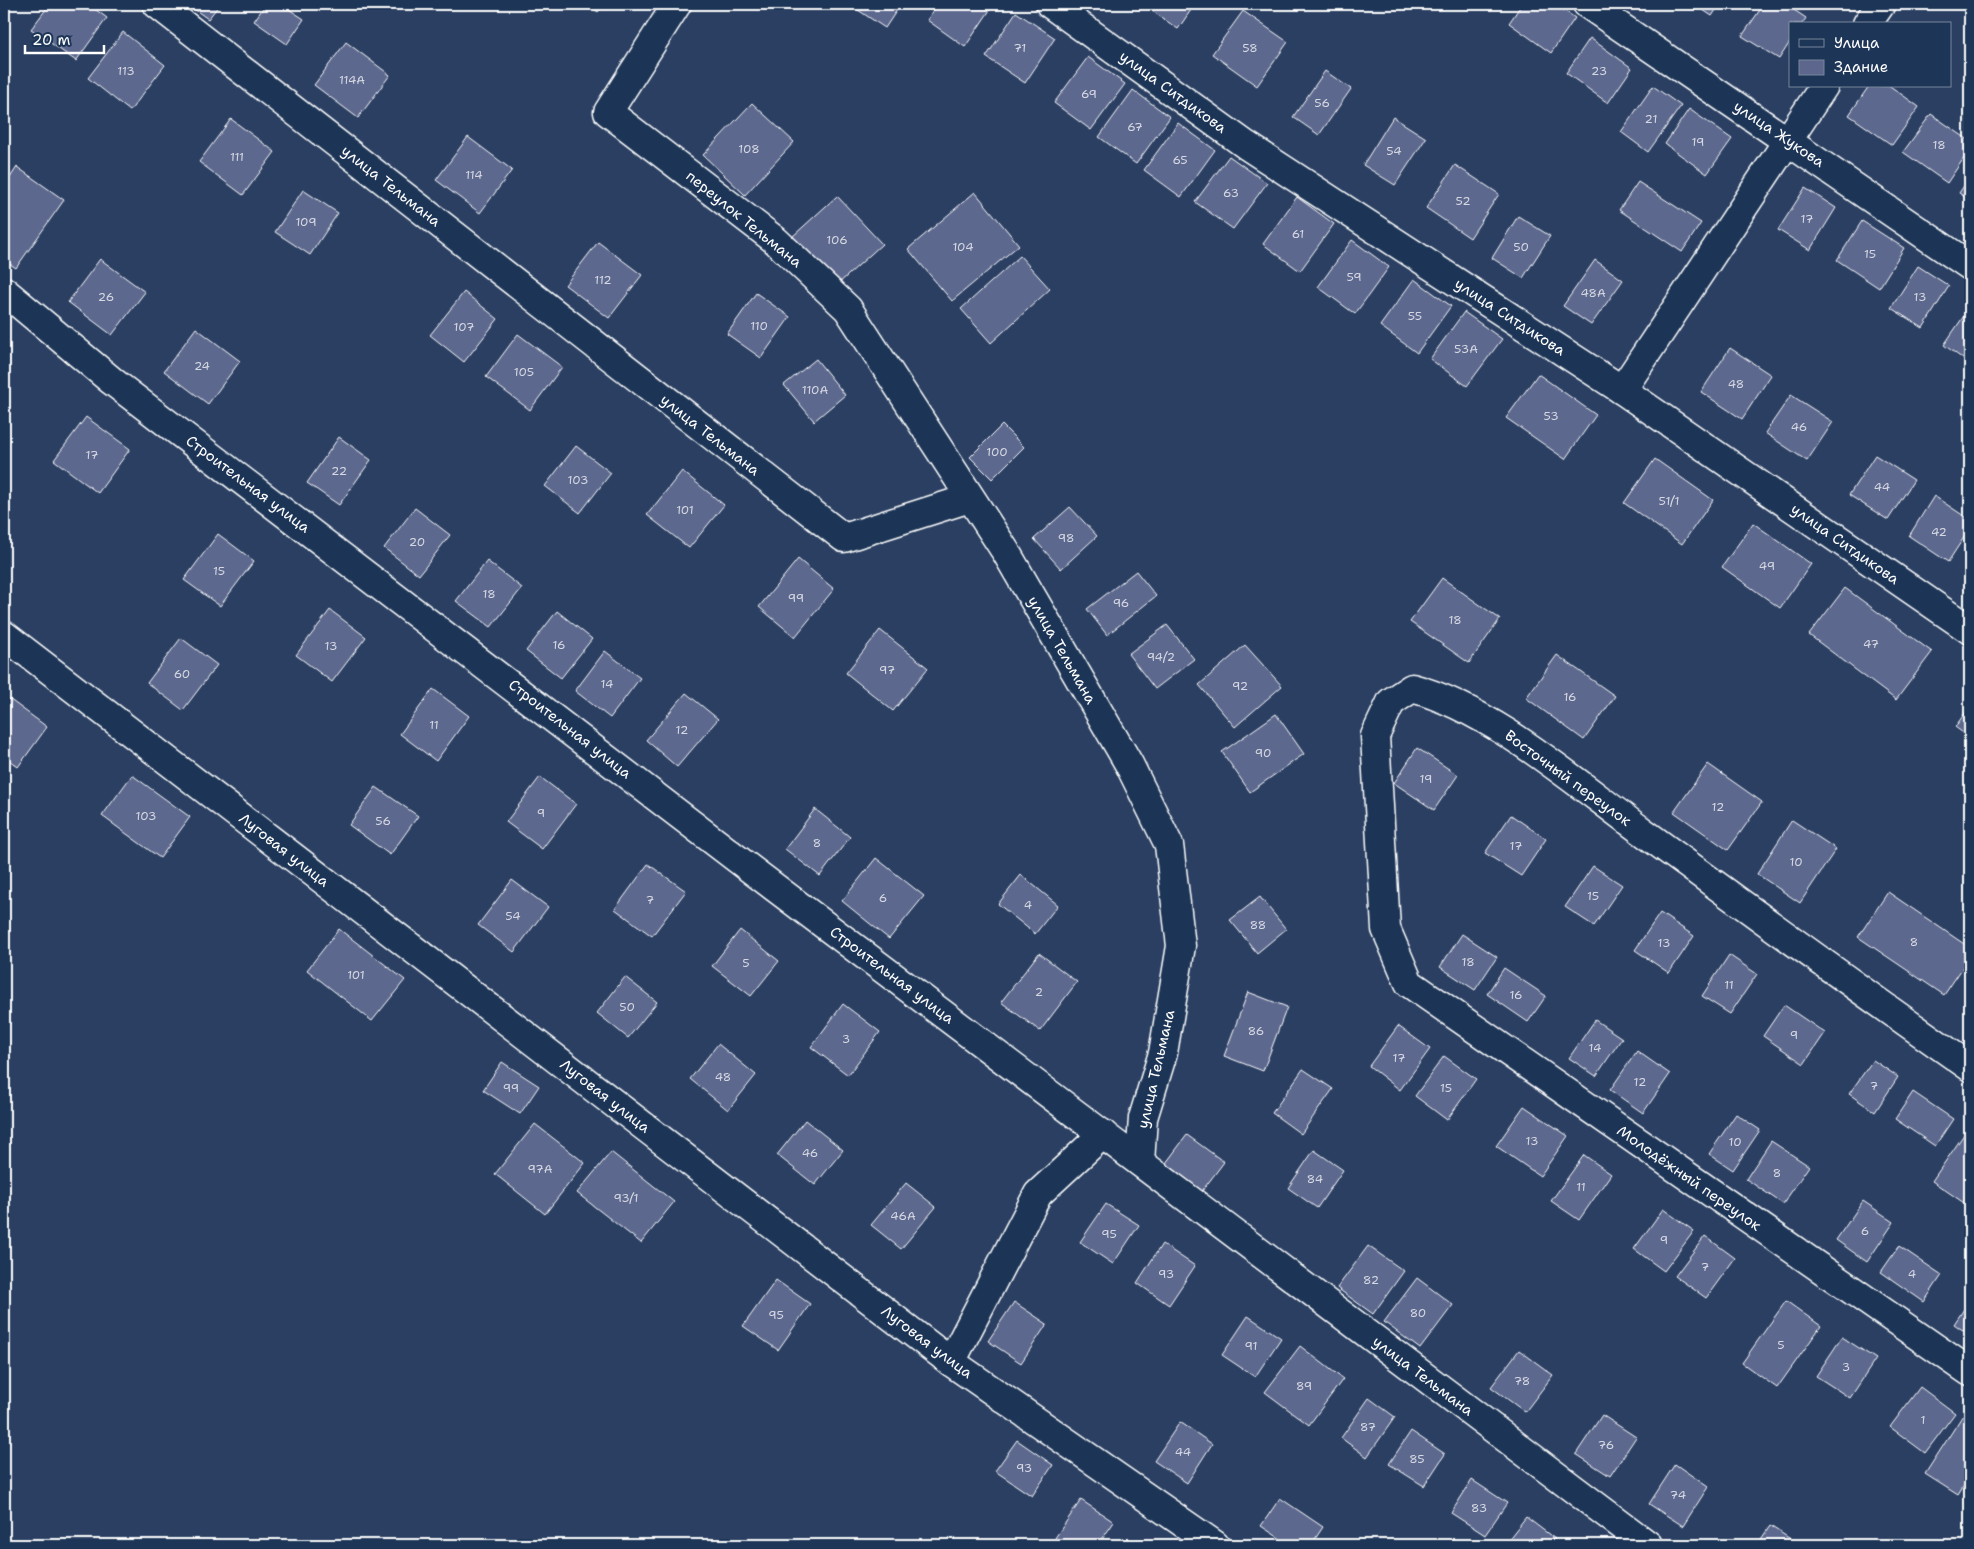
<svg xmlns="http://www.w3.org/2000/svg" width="1974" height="1549" font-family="'Shantell Sans',sans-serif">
	<rect width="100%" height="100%" fill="#2a3f62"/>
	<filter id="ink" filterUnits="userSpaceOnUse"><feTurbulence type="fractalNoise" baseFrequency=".02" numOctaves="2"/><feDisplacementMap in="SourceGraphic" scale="10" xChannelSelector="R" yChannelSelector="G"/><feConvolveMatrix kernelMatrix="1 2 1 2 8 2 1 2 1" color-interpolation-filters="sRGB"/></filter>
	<g filter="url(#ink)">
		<g fill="#5d678e" stroke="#fff">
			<polygon points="50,4 88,4 107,18 76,61 31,29"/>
			<polygon points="187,4 220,4 208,19"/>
			<polygon points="266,4 281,4 304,19 287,44 254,21"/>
			<polygon points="587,4 604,4 598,12"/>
			<polygon points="849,4 901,4 885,28"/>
			<polygon points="938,4 994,4 965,47 927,20"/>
			<polygon points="1142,4 1195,4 1178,29"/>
			<polygon points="1522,4 1555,4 1575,18 1551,53 1509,23"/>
			<polygon points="1694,4 1720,4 1712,16"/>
			<polygon points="1764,4 1785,4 1806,18 1802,24 1790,24 1790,42 1779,59 1742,36"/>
			<polygon points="1243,11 1288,42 1257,86 1212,54"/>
			<polygon points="1016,12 1055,38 1025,83 986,57"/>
			<polygon points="123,32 165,65 130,111 88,78"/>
			<polygon points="1590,38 1632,68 1608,103 1566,73"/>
			<polygon points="346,42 390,75 358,118 314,85"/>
			<polygon points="1088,57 1125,84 1091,130 1054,103"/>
			<polygon points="1325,71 1351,89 1319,135 1293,117"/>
			<polygon points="1653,86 1681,106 1648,152 1621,132"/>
			<polygon points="1869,86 1890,86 1919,107 1892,145 1849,115"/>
			<polygon points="1133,90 1170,117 1136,164 1099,137"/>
			<polygon points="752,103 794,142 745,195 703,155"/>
			<polygon points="1689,109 1732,139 1707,174 1665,144"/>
			<polygon points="1931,114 1970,141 1970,149 1947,183 1903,152"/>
			<polygon points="1393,117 1426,138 1395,185 1363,165"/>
			<polygon points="231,119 275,152 243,195 199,162"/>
			<polygon points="1178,123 1215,150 1181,197 1144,170"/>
			<polygon points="468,137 512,170 480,213 436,180"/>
			<polygon points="1229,156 1267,183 1233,229 1195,202"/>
			<polygon points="1455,165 1499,194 1470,238 1426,208"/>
			<polygon points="17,167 64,200 16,268 4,260 4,187"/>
			<polygon points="1970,177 1970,200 1959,193"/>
			<polygon points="1638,182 1701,223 1682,252 1619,210"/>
			<polygon points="1805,188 1836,208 1810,250 1778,230"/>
			<polygon points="303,190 338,213 310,255 275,232"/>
			<polygon points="975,192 1019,245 952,301 908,249"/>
			<polygon points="837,196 882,244 837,285 792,237"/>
			<polygon points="1297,197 1334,224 1300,271 1263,244"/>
			<polygon points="1518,216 1550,236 1523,278 1492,258"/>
			<polygon points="1862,221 1904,248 1879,288 1837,260"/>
			<polygon points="1352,240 1389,267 1355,314 1318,287"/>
			<polygon points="598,242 642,275 609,318 565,285"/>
			<polygon points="1020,256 1050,289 991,343 961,309"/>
			<polygon points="100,259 145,292 112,335 68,302"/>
			<polygon points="1595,260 1623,280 1591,325 1563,306"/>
			<polygon points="1918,266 1949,286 1923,328 1891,308"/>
			<polygon points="1414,279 1451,306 1417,353 1380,326"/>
			<polygon points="464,292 498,319 464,362 430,335"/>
			<polygon points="756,293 790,317 761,358 727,334"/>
			<polygon points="1970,307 1970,364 1944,345"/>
			<polygon points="1464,312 1502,339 1467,386 1430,359"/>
			<polygon points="196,328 240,361 208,404 164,371"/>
			<polygon points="518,334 562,367 530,410 486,377"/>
			<polygon points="1730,348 1771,375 1742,419 1701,392"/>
			<polygon points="816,359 845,395 814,421 784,385"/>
			<polygon points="1538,374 1596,415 1565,459 1506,418"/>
			<polygon points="1791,395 1833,422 1807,461 1765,433"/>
			<polygon points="86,417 130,449 98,493 54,460"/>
			<polygon points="1002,425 1024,447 992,479 970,457"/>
			<polygon points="339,437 371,460 339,505 307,483"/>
			<polygon points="576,446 611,473 580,513 545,486"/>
			<polygon points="1875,455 1914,480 1888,520 1849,495"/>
			<polygon points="1655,459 1713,500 1682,544 1624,503"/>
			<polygon points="682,471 724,505 689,548 647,515"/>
			<polygon points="1934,496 1970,520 1970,528 1948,562 1909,536"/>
			<polygon points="1070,507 1097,536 1061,569 1034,539"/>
			<polygon points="415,508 450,535 419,575 384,548"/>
			<polygon points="1753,523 1811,564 1780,608 1722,567"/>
			<polygon points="218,534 254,561 220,606 184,580"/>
			<polygon points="798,559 834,589 795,637 759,607"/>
			<polygon points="487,561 522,588 491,627 456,601"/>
			<polygon points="1136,571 1156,596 1107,635 1087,609"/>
			<polygon points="1442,578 1500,619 1469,663 1410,622"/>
			<polygon points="1845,588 1932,652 1896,700 1809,635"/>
			<polygon points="330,610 366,637 332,682 296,655"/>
			<polygon points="557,611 592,639 561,678 526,651"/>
			<polygon points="1167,625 1194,659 1155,689 1128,654"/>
			<polygon points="880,630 928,668 893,711 846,673"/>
			<polygon points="181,638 217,665 183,710 147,683"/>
			<polygon points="1245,645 1282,686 1235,727 1199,685"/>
			<polygon points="605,651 640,678 610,718 575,691"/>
			<polygon points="1557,655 1615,696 1584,740 1526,698"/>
			<polygon points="433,689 469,716 436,761 400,734"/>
			<polygon points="686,693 718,719 677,767 646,740"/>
			<polygon points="5,696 47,727 18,767 4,756"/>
			<polygon points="1970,706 1970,738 1955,727"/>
			<polygon points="1276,714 1304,754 1250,792 1222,752"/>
			<polygon points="1417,748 1458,775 1434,810 1394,783"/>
			<polygon points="1708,764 1762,802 1728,850 1674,812"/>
			<polygon points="132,775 190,817 160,858 102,816"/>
			<polygon points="540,777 576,804 542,849 506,822"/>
			<polygon points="376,787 418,816 390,855 349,825"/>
			<polygon points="815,809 850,837 820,876 785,849"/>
			<polygon points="1511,815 1546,839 1521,876 1485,853"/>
			<polygon points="1792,820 1836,849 1800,903 1757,874"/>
			<polygon points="876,858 924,896 889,939 842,901"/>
			<polygon points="648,864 686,891 652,936 615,909"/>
			<polygon points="1593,866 1622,885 1594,926 1565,907"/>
			<polygon points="1021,875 1058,905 1035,934 998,904"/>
			<polygon points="512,880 548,907 514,952 478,925"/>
			<polygon points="1888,892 1970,948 1970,957 1944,995 1858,937"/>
			<polygon points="1260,897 1286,929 1257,953 1230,920"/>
			<polygon points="1660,913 1694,936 1669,973 1635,950"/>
			<polygon points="339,929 405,980 372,1021 307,970"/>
			<polygon points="740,930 779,961 751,996 712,966"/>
			<polygon points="1462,934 1497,957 1475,990 1440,967"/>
			<polygon points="1039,953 1077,982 1040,1031 1001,1002"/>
			<polygon points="1729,955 1757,974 1730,1014 1702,996"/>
			<polygon points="1504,968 1546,996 1528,1022 1487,994"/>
			<polygon points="625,977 657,1002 628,1038 597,1013"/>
			<polygon points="1248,992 1287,1007 1263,1071 1224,1056"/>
			<polygon points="843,1004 880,1032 848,1075 811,1047"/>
			<polygon points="1784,1005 1825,1033 1804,1064 1763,1036"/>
			<polygon points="1595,1020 1622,1038 1596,1076 1569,1058"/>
			<polygon points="1398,1026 1430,1049 1400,1090 1369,1066"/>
			<polygon points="718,1044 756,1075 728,1110 690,1079"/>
			<polygon points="1637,1051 1670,1074 1643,1113 1610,1090"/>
			<polygon points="1444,1056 1476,1079 1447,1120 1415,1096"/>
			<polygon points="1873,1060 1898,1077 1875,1112 1849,1094"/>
			<polygon points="502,1062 539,1086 520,1114 483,1090"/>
			<polygon points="1303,1069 1333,1089 1301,1134 1272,1113"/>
			<polygon points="1913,1092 1953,1119 1935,1146 1895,1119"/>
			<polygon points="1524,1106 1568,1136 1540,1176 1496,1146"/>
			<polygon points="1736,1114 1760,1130 1733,1170 1709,1154"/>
			<polygon points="805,1120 843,1150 815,1185 777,1155"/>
			<polygon points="535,1124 585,1163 545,1214 495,1174"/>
			<polygon points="1969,1127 1970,1128 1970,1207 1932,1181"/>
			<polygon points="1187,1135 1224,1162 1202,1191 1166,1163"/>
			<polygon points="1771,1141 1809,1166 1783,1204 1746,1179"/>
			<polygon points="1314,1150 1343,1170 1317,1208 1288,1188"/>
			<polygon points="611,1152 674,1202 641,1243 577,1193"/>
			<polygon points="1584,1155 1611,1174 1579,1220 1551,1201"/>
			<polygon points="906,1183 936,1207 901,1249 871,1225"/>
			<polygon points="1863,1201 1894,1222 1867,1262 1836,1240"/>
			<polygon points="1106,1204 1139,1225 1113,1264 1080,1242"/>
			<polygon points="1663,1209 1694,1231 1664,1271 1634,1249"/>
			<polygon points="1705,1236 1735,1258 1706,1298 1675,1276"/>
			<polygon points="1162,1244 1195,1266 1169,1305 1137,1283"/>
			<polygon points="1368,1246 1404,1271 1373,1314 1337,1288"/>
			<polygon points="1899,1246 1942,1275 1924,1302 1881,1272"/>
			<polygon points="1417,1278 1453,1305 1420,1349 1384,1322"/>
			<polygon points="776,1280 810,1304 778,1350 743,1326"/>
			<polygon points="1970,1300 1970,1335 1954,1324"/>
			<polygon points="1786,1301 1821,1326 1777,1388 1742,1363"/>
			<polygon points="1014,1302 1047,1324 1021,1363 988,1341"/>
			<polygon points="1248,1316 1281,1338 1255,1377 1222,1355"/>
			<polygon points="1842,1337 1876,1359 1850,1398 1816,1376"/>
			<polygon points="1300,1346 1343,1379 1309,1425 1265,1392"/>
			<polygon points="1519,1350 1553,1375 1525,1412 1491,1387"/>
			<polygon points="1920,1387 1955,1413 1925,1453 1890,1427"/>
			<polygon points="1369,1398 1395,1417 1367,1457 1341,1438"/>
			<polygon points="1602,1415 1636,1437 1610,1476 1576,1454"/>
			<polygon points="1963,1415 1970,1419 1970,1476 1958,1495 1925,1474"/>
			<polygon points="1180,1422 1212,1444 1187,1483 1154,1461"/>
			<polygon points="1411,1431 1445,1454 1424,1486 1389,1464"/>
			<polygon points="1017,1440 1053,1465 1032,1496 995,1471"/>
			<polygon points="1675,1464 1708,1487 1683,1526 1649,1504"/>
			<polygon points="1472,1480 1507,1503 1485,1535 1451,1513"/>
			<polygon points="1280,1498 1323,1527 1311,1545 1290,1545 1261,1526"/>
			<polygon points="1081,1500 1114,1522 1098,1545 1066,1545 1055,1538"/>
			<polygon points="1526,1517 1555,1539 1550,1545 1504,1545"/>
			<polygon points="1770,1526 1800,1545 1757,1545"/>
			<polygon points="1129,1539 1138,1545 1124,1545"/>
		</g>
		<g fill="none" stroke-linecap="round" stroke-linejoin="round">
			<defs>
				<g id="minor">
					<polyline points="157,4 844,538 970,498"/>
					<polyline points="677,4 608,112 775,240 848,309 1006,552 1129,764 1169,845 1181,946 1163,1053 1143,1118 1140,1162"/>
					<polyline points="1050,4 1246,145 1622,390 1970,630"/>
					<polyline points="1587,4 1970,266"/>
					<polyline points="1867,24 1881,4"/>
					<polyline points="4,291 112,381 753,871 1648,1545"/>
					<polyline points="1622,390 1824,86"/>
					<polyline points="4,635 951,1362 1215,1545"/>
					<path d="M 1970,1067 C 1860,990 1751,911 1642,831 C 1576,783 1491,709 1412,688 L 1391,702 L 1375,736 L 1386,929 L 1409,983 L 1970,1372"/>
					<polyline points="951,1362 1038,1194 1103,1134"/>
				</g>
			</defs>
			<use href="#minor" stroke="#fff" stroke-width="31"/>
			<use href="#minor" stroke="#1d3557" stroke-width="28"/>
		</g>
	</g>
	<g text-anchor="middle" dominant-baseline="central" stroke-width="4" stroke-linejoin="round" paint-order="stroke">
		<g font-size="12" fill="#d6d9e3">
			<text x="1020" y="48">71</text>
			<text x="1250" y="48">58</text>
			<text x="126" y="71">113</text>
			<text x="1599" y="71">23</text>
			<text x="352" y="80">114А</text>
			<text x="1089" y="94">69</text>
			<text x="1322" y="103">56</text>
			<text x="1651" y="119">21</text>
			<text x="1135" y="127">67</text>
			<text x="1698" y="142">19</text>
			<text x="1939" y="145">18</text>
			<text x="749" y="149">108</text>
			<text x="1394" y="151">54</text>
			<text x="237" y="157">111</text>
			<text x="1180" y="160">65</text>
			<text x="474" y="175">114</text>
			<text x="1231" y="193">63</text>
			<text x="1463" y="201">52</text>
			<text x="1807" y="219">17</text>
			<text x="306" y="222">109</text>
			<text x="1298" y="234">61</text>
			<text x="837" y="240">106</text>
			<text x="963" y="247">104</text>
			<text x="1521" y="247">50</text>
			<text x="1870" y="254">15</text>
			<text x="1354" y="277">59</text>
			<text x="603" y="280">112</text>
			<text x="1593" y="293">48А</text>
			<text x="106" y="297">26</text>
			<text x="1920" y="297">13</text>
			<text x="1415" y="316">55</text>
			<text x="759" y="326">110</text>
			<text x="464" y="327">107</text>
			<text x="1466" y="349">53А</text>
			<text x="202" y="366">24</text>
			<text x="524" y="372">105</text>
			<text x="1736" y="384">48</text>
			<text x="815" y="390">110А</text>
			<text x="1551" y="416">53</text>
			<text x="1799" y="427">46</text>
			<text x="997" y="452">100</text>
			<text x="92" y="455">17</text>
			<text x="339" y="471">22</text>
			<text x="578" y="480">103</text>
			<text x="1882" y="487">44</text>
			<text x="1669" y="501">51/1</text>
			<text x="685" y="510">101</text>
			<text x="1939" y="532">42</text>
			<text x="1066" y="538">98</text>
			<text x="417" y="542">20</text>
			<text x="1767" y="566">49</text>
			<text x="219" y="571">15</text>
			<text x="489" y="594">18</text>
			<text x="796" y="598">99</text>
			<text x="1121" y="603">96</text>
			<text x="1455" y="620">18</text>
			<text x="1871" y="644">47</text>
			<text x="559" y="645">16</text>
			<text x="331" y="646">13</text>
			<text x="1161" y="657">94/2</text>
			<text x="887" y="670">97</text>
			<text x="182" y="674">60</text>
			<text x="607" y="684">14</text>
			<text x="1240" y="686">92</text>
			<text x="1570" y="697">16</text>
			<text x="434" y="725">11</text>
			<text x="682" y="730">12</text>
			<text x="1263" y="753">90</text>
			<text x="1426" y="779">19</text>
			<text x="1718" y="807">12</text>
			<text x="541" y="813">9</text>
			<text x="146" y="816">103</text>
			<text x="383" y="821">56</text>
			<text x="817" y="843">8</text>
			<text x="1516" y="846">17</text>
			<text x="1796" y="862">10</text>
			<text x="1593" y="896">15</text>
			<text x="883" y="898">6</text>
			<text x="650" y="900">7</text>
			<text x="1028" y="905">4</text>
			<text x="513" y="916">54</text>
			<text x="1258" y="925">88</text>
			<text x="1914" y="942">8</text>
			<text x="1664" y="943">13</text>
			<text x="1468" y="962">18</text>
			<text x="746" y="963">5</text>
			<text x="356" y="975">101</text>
			<text x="1729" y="985">11</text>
			<text x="1039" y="992">2</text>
			<text x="1516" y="995">16</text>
			<text x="627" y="1007">50</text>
			<text x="1256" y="1031">86</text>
			<text x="1794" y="1035">9</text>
			<text x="846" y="1039">3</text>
			<text x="1595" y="1048">14</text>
			<text x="1399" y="1058">17</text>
			<text x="723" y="1077">48</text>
			<text x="1640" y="1082">12</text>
			<text x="1874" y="1086">7</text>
			<text x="511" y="1088">99</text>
			<text x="1446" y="1088">15</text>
			<text x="1532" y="1141">13</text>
			<text x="1735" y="1142">10</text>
			<text x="810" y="1153">46</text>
			<text x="540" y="1169">97А</text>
			<text x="1777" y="1173">8</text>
			<text x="1315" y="1179">84</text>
			<text x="1581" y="1187">11</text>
			<text x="626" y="1198">93/1</text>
			<text x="903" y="1216">46А</text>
			<text x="1865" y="1231">6</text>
			<text x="1109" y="1234">95</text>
			<text x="1664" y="1240">9</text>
			<text x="1705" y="1267">7</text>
			<text x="1166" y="1274">93</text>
			<text x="1912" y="1274">4</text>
			<text x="1371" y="1280">82</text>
			<text x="1418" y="1313">80</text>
			<text x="776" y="1315">95</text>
			<text x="1781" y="1345">5</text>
			<text x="1251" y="1346">91</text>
			<text x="1846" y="1367">3</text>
			<text x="1522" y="1381">78</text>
			<text x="1304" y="1386">89</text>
			<text x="1923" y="1420">1</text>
			<text x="1368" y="1427">87</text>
			<text x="1606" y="1445">76</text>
			<text x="1183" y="1452">44</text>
			<text x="1417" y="1459">85</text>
			<text x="1024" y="1468">93</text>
			<text x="1678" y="1495">74</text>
			<text x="1479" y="1508">83</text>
		</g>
		<g font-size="15" fill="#fff" stroke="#1d3557">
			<text transform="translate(1173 92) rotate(36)">улица Ситдикова</text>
			<text transform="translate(1779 134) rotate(34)">улица Жукова</text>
			<text transform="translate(391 186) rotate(38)">улица Тельмана</text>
			<text transform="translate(744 219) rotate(39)">переулок Тельмана</text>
			<text transform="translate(1510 317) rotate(33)">улица Ситдикова</text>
			<text transform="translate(710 435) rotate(38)">улица Тельмана</text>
			<text transform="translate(248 484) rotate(37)">Строительная улица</text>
			<text transform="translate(1845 544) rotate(35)">улица Ситдикова</text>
			<text transform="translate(1062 650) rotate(60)">улица Тельмана</text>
			<text transform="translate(570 729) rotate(38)">Строительная улица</text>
			<text transform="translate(1568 778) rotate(36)">Восточный переулок</text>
			<text transform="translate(284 850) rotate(38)">Луговая улица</text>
			<text transform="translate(892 975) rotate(37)">Строительная улица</text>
			<text transform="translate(1156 1069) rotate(-77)">улица Тельмана</text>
			<text transform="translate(605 1096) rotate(38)">Луговая улица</text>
			<text transform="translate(1689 1178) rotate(35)">Молодёжный переулок</text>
			<text transform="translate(927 1342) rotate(37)">Луговая улица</text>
			<text transform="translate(1423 1376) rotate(37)">улица Тельмана</text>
		</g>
	</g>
	<rect width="1974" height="1549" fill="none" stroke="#1d3557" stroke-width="20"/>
	<rect x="10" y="10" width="1954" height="1529" fill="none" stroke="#fff" stroke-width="2" filter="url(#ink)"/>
	<rect x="1789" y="22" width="162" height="65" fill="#1d3557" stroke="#77869a"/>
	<rect x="1799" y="39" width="25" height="8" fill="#1d3557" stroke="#77869a"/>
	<text x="1834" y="48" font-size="15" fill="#ffffff">Улица</text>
	<rect x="1799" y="60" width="25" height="15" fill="#5d678e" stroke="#77869a"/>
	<text x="1834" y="72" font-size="15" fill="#ffffff">Здание</text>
	<path d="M25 45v8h79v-8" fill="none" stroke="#ffffff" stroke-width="2.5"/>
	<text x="32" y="45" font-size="15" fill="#ffffff" stroke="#1d3557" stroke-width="4" paint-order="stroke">20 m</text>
</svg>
